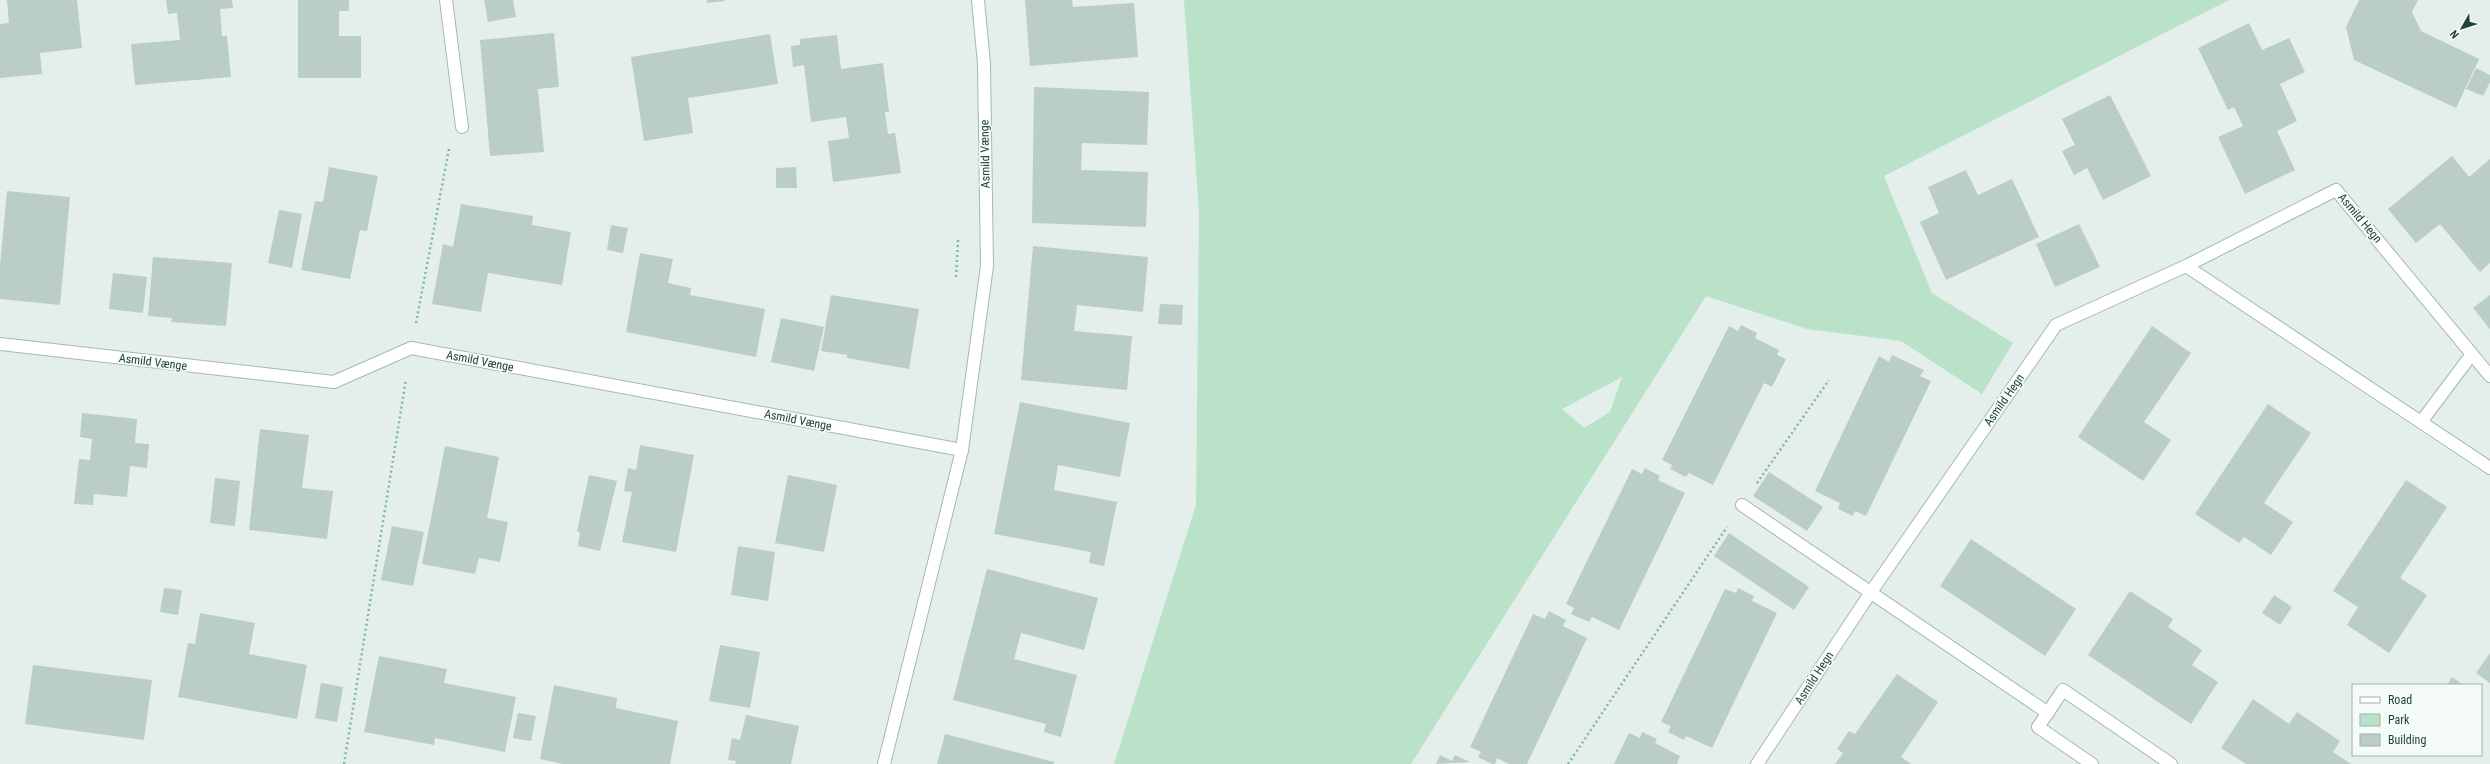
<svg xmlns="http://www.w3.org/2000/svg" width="2490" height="764" font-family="'Roboto Condensed',sans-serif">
	<rect width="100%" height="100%" fill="#e4efeb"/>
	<path fill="#bae2c8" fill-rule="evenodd" d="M 1184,0 L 2229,0 L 1884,176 L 1932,293 L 2013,343 L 1982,394 L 1901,341 L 1807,329 L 1706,296 L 1411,764 L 1114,764 L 1196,505 L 1199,212 ZM 1622,377 L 1610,412 L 1584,428 L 1562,409 Z"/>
	<g fill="#bbcdc7">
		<polygon points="7,0 77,0 82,48 40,53 42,74 0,78 0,24 9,23"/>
		<polygon points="166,0 232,0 233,8 220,9 222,36 227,36 231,77 135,85 131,44 180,40 177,13 168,14"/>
		<polygon points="298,0 349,0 349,11 339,11 339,36 361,36 361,78 298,78"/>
		<polygon points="484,0 513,0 516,17 488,22"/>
		<polygon points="707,0 725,0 725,1 707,3"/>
		<polygon points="1025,0 1072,0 1073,7 1134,3 1138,57 1030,66"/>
		<polygon points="2359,0 2418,0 2412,12 2421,31 2479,59 2456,108 2354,60 2346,27"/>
		<polygon points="2249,23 2262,50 2289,38 2305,72 2280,84 2297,121 2277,131 2295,170 2245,194 2218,137 2243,126 2234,107 2228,110 2198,48"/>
		<polygon points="554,33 559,87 538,89 544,152 490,156 480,40"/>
		<polygon points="770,34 778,84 688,98 693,133 644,141 631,57"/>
		<polygon points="837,35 841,69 883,63 889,112 885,112 888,134 895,133 901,173 833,182 828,141 849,138 846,117 811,122 804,65 793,67 791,46 800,45 800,39"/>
		<polygon points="2476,68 2490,75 2490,82 2483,96 2466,89"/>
		<polygon points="1034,87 1149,92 1147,145 1082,143 1081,170 1148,172 1146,227 1032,223"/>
		<polygon points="2110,95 2151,176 2103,200 2087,168 2074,175 2062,151 2075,145 2062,119"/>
		<polygon points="2452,156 2469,177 2490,159 2490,263 2480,272 2440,224 2416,243 2388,209"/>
		<polygon points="329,167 378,176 367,231 360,230 350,279 301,270 315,201 323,202"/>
		<polygon points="796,167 797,188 776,188 776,168"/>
		<polygon points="1966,170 1978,195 2012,179 2039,237 1946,280 1920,222 1939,213 1928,187"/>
		<polygon points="7,191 70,197 60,305 0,299 0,265"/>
		<polygon points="461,204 533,216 532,225 571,232 562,285 488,273 481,312 432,304 443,244 453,247"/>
		<polygon points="279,210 302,214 292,268 268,263"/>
		<polygon points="2079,224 2100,267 2055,287 2036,244"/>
		<polygon points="611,225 628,228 623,253 607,250"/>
		<polygon points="1033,246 1148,257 1143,312 1077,305 1074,331 1132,336 1127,390 1021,380"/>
		<polygon points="640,253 673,259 668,283 691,288 690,295 765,309 756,357 626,332"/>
		<polygon points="153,257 232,263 226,326 171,322 172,318 148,316"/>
		<polygon points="113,273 147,277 143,313 109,309"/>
		<polygon points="831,295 919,309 909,369 847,358 847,355 821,351"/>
		<polygon points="2490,295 2490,329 2473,308"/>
		<polygon points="1160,304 1183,305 1182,325 1158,324"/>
		<polygon points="781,318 824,327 814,371 771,362"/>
		<polygon points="1741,325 1757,333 1755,338 1779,350 1777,355 1786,359 1772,387 1764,383 1713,485 1689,473 1686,477 1670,469 1672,465 1662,460 1729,326 1738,331"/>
		<polygon points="2152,326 2191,353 2144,422 2171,440 2143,481 2078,437"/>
		<polygon points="1892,355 1924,370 1920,376 1931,381 1866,516 1855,511 1853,516 1838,509 1840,503 1815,491 1879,356 1889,362"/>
		<polygon points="1020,402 1130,423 1120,477 1058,465 1054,490 1117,502 1104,566 1089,563 1091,552 994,534"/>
		<polygon points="2268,404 2311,433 2264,503 2293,522 2271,555 2244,537 2239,543 2195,514"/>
		<polygon points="82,413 137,419 135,443 149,444 147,468 130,466 127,497 94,494 93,505 74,504 79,459 90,460 92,439 80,437"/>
		<polygon points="260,429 309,435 302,488 333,491 327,539 249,530"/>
		<polygon points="640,445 694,455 676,552 622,542 632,492 624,491 628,468 636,470"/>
		<polygon points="445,446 499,457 487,518 508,522 500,562 479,558 475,574 422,564"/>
		<polygon points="1645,468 1660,476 1658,480 1685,493 1619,630 1592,617 1589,622 1571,614 1574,608 1566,604 1632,469 1642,474"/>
		<polygon points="1769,472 1823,507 1807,531 1753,496"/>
		<polygon points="589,475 617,481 600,551 578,546 580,532 577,531"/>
		<polygon points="788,475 837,485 824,552 775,543"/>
		<polygon points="215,478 240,481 235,526 210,523"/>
		<polygon points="2406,480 2447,507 2400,578 2427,595 2389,653 2347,625 2358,607 2333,591"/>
		<polygon points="392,526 424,532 413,586 381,580"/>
		<polygon points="1729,533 1809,587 1794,610 1714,556"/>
		<polygon points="1971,539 2076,609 2045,656 1940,586"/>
		<polygon points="738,546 775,552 768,601 731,595"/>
		<polygon points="987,569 1098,598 1084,650 1021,633 1014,659 1077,675 1061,737 1044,732 1046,724 953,700"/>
		<polygon points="164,588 182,590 178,615 160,612"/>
		<polygon points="1738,588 1754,596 1752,601 1777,613 1712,748 1686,736 1684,740 1668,732 1671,726 1661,722 1725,589 1736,593"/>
		<polygon points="2130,591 2173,619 2168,627 2202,650 2192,665 2218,682 2191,724 2088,655"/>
		<polygon points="2274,595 2292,607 2280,625 2262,613"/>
		<polygon points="1549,611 1566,620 1563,626 1587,638 1527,764 1509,764 1497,758 1495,764 1492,764 1478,757 1481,752 1470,747 1533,614 1545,619"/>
		<polygon points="200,613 255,623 249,654 307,665 297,719 178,697 188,643 195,644"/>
		<polygon points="720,645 760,652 750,708 709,701"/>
		<polygon points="2490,653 2490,683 2476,673"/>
		<polygon points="379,656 447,669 444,683 516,697 505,752 435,738 434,745 364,732"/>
		<polygon points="33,665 152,680 144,740 25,724"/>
		<polygon points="1897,674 1938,702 1901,757 1911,764 1835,764 1843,753 1837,749 1849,731 1855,734"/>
		<polygon points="2452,677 2463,685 2447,685"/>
		<polygon points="321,683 343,687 337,722 315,718"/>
		<polygon points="554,685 617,698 616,708 678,721 670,764 563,764 540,759"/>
		<polygon points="2253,699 2289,724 2297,712 2340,741 2333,752 2351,764 2246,764 2221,748"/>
		<polygon points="518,713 536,716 531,741 513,738"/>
		<polygon points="746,715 799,726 791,764 735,764 736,761 728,760 732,738 740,740"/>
		<polygon points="1642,732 1657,739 1655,743 1680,756 1677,764 1614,764 1629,733 1640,738"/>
		<polygon points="945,734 1054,762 1054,764 937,764"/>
		<polygon points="1440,755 1452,761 1455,755 1470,762 1436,764"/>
	</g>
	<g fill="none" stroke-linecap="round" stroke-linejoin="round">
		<defs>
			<polyline id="service" points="2421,422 2472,354"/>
			<g id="minor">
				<polyline points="446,0 462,127"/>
				<polyline points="2186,266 2490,468"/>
				<polyline points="0,344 334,382 411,348 962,450"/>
				<polyline points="1742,505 2048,713"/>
				<polyline points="884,764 962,450 987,266 984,64 978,0"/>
				<polyline points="1757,764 1871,592 2056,325 2186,266 2336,190 2490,376"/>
				<polyline points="2092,764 2038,727 2063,690 2171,764"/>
			</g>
		</defs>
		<use href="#service" stroke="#a5b8b3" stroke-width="14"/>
		<use href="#minor" stroke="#a5b8b3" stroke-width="14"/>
		<g stroke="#80b6a9" stroke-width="2.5" stroke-dasharray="2 3" stroke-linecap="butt">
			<polyline points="956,277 958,240"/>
			<polyline points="416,323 449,149"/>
			<polyline points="1757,483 1829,380"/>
			<polyline points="344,764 406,379"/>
			<polyline points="1568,764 1727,527"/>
		</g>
		<use href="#service" stroke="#fff" stroke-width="12"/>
		<use href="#minor" stroke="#fff" stroke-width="12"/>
	</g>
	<g text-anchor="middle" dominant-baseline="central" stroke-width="3.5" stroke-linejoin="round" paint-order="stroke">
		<g font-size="12" fill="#20433d" stroke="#f5fbf8">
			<text transform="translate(985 154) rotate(-91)">Asmild Vænge</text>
			<text transform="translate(2360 218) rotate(50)">Asmild Hegn</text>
			<text transform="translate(480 361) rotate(11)">Asmild Vænge</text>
			<text transform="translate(153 362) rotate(7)">Asmild Vænge</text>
			<text transform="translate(2004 400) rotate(-55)">Asmild Hegn</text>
			<text transform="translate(798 420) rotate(11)">Asmild Vænge</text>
			<text transform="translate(1814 678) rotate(-57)">Asmild Hegn</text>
		</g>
	</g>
	<rect x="2352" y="684" width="130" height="72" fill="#f5fbf8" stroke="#a0b1ad"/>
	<rect x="2360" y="697" width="20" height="6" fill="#ffffff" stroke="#a0b1ad"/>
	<text x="2388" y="704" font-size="12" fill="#20433d">Road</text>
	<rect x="2360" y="714" width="20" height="12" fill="#bae2c8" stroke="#a0b1ad"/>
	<text x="2388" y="724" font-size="12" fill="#20433d">Park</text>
	<rect x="2360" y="734" width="20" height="12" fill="#bbcdc7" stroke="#a0b1ad"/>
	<text x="2388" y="744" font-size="12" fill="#20433d">Building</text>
	<g transform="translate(2462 28) rotate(231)" stroke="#f5fbf8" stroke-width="3" paint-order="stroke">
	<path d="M0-3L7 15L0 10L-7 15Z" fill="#20433d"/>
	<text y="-6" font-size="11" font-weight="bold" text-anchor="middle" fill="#20433d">N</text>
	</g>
</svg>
